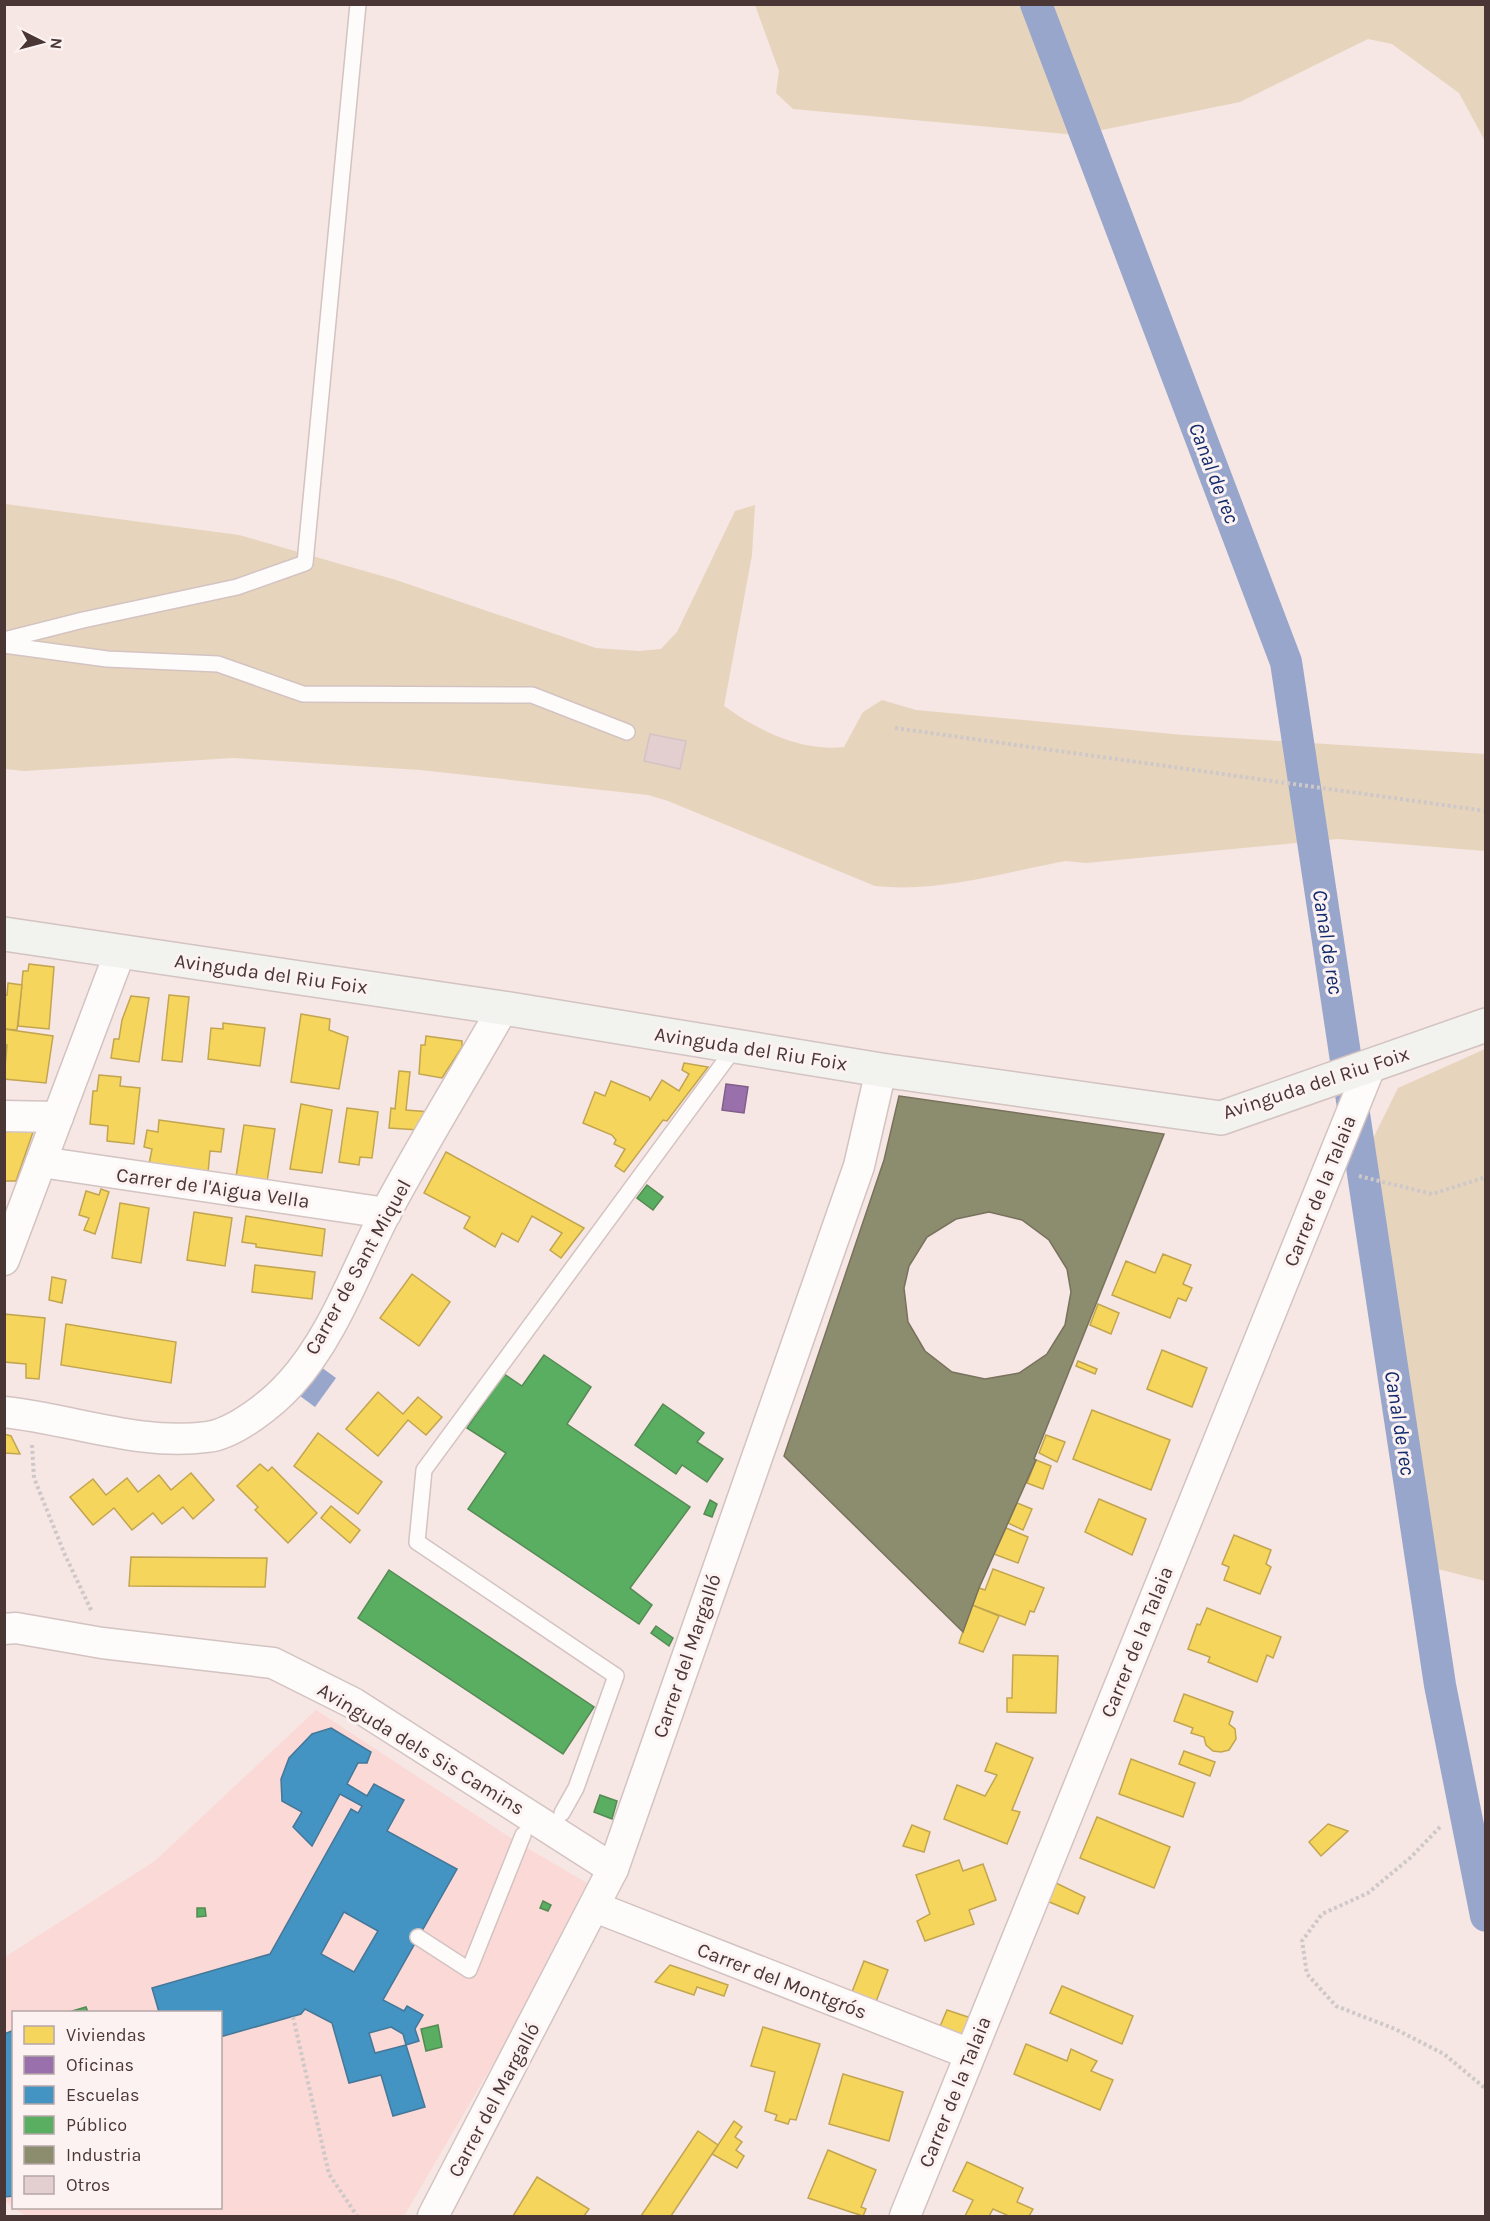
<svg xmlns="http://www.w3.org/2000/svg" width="1490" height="2221" font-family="Karla,sans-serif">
	<rect width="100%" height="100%" fill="#f6e6e4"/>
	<polygon fill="#fad9d6" points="316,1710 520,1844 587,1883 505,2043 404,2216 27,2216 14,2208 220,2208 220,2012 14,2012 13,2207 5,2201 5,1957 155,1861"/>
	<g fill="#e7d4bd">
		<polygon points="755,5 1485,5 1485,141 1459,93 1392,44 1368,39 1240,102 1077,135 793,109 776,93 779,71"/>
		<path d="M 5,504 L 239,535 L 396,580 L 596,648 L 639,651 L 661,649 L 677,632 L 735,511 L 755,505 L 752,555 L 724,706 C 759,731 801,752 844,747 L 863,712 L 882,700 L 916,710 L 1184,735 L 1485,754 L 1485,851 L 1338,839 L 1086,863 L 1065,861 C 1002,873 938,893 875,886 L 668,801 L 648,795 L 420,770 L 233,758 L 24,771 L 5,769 Z"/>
		<polygon points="1485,1049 1485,1581 1422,1565 1350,1185 1398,1088"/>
	</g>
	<polygon fill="#98a6cc" points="321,1367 336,1378 315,1407 300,1396"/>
	<g fill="#f6d55c" stroke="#c2a550" stroke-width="1.5">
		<polygon points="29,964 54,967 49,1029 18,1026 23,971 28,971"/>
		<polygon points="8,983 22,985 17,1030 4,1029 4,995 7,995"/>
		<polygon points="169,995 189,997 182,1062 162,1060"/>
		<polygon points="131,996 149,998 139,1062 111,1058 114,1039 119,1039 122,1020"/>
		<polygon points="301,1014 330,1019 329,1030 348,1037 339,1089 291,1082"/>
		<polygon points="223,1023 265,1028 260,1066 208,1059 211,1028 223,1029"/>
		<polygon points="4,1029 53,1036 46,1083 4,1079 7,1045 4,1045"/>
		<polygon points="426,1036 462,1041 462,1047 442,1078 419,1074 421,1045 425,1045"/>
		<polygon points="684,1063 708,1067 667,1121 663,1120 624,1172 615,1166 625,1149 614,1144 616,1140 612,1135 583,1123 595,1092 605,1096 611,1081 649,1097 650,1100 662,1080 679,1091 689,1074 682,1070"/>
		<polygon points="399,1071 410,1072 406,1110 430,1112 419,1130 389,1128 391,1108 395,1109"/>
		<polygon points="99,1075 121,1077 120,1086 140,1088 134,1144 107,1141 108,1126 90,1124 93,1091 97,1091"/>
		<polygon points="301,1104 332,1110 322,1173 290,1169"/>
		<polygon points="347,1108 378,1112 372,1158 360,1157 359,1165 339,1162"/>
		<polygon points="159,1120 224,1129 221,1152 210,1151 208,1173 149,1164 152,1149 144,1147 147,1130 158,1132"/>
		<polygon points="244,1125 275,1129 267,1182 236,1177"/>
		<polygon points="4,1128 33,1132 16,1181 4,1181"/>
		<polygon points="446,1152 584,1228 561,1258 550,1250 562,1233 532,1216 518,1242 502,1233 495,1247 464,1228 470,1217 424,1193"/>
		<polygon points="101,1189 109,1192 95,1234 84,1230 89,1218 79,1215 86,1191 99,1195"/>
		<polygon points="120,1203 149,1208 141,1263 112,1258"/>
		<polygon points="194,1212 232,1218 225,1266 187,1260"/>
		<polygon points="246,1216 325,1229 322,1256 256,1247 256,1244 242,1242"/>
		<polygon points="1163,1254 1191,1265 1183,1284 1192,1288 1186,1301 1178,1298 1170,1318 1112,1295 1126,1261 1155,1273"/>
		<polygon points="255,1265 315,1272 312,1299 252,1292"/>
		<polygon points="412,1274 450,1302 419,1346 380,1318"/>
		<polygon points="52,1277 66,1280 62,1303 49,1300"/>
		<polygon points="1098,1304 1119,1313 1111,1334 1090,1325"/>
		<polygon points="4,1314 45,1318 39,1379 26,1378 26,1364 4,1362"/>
		<polygon points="66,1324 176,1342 171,1383 61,1365"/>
		<polygon points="1162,1350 1207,1368 1192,1407 1147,1389"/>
		<polygon points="1078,1361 1097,1369 1095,1374 1076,1366"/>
		<polygon points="378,1392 403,1414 418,1397 442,1417 426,1435 408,1420 378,1456 346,1429"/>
		<polygon points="1092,1410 1170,1440 1151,1490 1073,1459"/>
		<polygon points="318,1433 382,1482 358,1514 294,1466"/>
		<polygon points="4,1434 11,1436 20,1454 4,1453"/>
		<polygon points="1046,1435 1065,1442 1057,1462 1039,1453"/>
		<polygon points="1036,1460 1051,1466 1043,1489 1027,1483"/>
		<polygon points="260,1464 268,1471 272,1467 317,1513 288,1543 255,1510 258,1507 237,1486"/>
		<polygon points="191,1473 214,1500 193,1519 183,1507 162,1524 153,1513 132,1530 114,1508 93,1525 70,1497 93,1479 106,1495 127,1478 138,1492 159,1475 171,1490"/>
		<polygon points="1099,1499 1146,1519 1132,1555 1085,1532"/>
		<polygon points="1017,1503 1032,1509 1023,1530 1008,1523"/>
		<polygon points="331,1506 360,1530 350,1543 321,1518"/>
		<polygon points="1006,1528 1028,1537 1018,1563 994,1554"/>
		<polygon points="1234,1535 1271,1550 1266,1564 1271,1567 1260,1594 1224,1580 1229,1567 1222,1564"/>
		<polygon points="131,1557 267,1558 265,1587 129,1586"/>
		<polygon points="993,1569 1044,1588 1034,1612 1030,1611 1025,1625 972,1605 979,1588 985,1590"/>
		<polygon points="972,1605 999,1616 983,1652 959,1643"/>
		<polygon points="1207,1608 1281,1637 1273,1658 1267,1655 1257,1682 1208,1662 1210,1657 1188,1649 1197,1624 1200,1625"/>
		<polygon points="1013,1655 1058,1656 1056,1713 1007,1712 1007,1698 1012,1698"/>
		<polygon points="1184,1694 1233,1712 1229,1724 1235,1729 1236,1739 1229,1750 1221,1752 1213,1751 1206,1745 1204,1737 1191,1733 1193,1728 1174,1721"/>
		<polygon points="996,1743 1033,1758 1012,1810 1020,1812 1007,1844 944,1819 957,1785 985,1796 997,1775 985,1771"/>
		<polygon points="1184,1751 1215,1762 1210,1776 1179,1764"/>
		<polygon points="1131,1759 1195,1783 1183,1817 1119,1794"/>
		<polygon points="1097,1817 1170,1847 1154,1888 1080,1858"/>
		<polygon points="1328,1824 1348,1831 1321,1856 1309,1842"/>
		<polygon points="912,1825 930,1832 924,1852 903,1846"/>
		<polygon points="959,1860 963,1871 983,1864 996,1900 969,1910 974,1924 925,1941 917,1921 930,1914 916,1875"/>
		<polygon points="1054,1882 1085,1897 1078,1914 1047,1901"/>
		<polygon points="864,1961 888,1970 874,2007 850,1997"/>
		<polygon points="670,1965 728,1985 724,1996 697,1987 694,1995 655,1982"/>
		<polygon points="1062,1986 1133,2016 1122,2044 1050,2013"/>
		<polygon points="947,2010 971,2018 962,2038 938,2031"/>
		<polygon points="763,2027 820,2044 796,2120 790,2119 788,2124 775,2120 777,2115 765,2111 775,2072 751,2066"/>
		<polygon points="1026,2044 1067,2061 1071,2049 1097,2061 1091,2071 1113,2080 1100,2110 1014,2074"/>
		<polygon points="843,2074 903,2092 889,2141 829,2124"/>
		<polygon points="734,2121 742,2127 735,2137 742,2142 736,2150 744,2156 737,2168 712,2154"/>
		<polygon points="698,2131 718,2145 712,2154 671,2216 641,2216"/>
		<polygon points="828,2150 876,2170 861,2207 866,2209 863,2216 808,2198"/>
		<polygon points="967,2162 1023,2188 1017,2202 1033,2209 1029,2216 1009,2216 993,2209 989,2216 965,2216 973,2200 953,2191"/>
		<polygon points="537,2177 589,2209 584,2216 513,2216"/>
	</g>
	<polygon fill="#9970ab" stroke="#815f88" stroke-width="1.5" points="726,1084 748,1087 744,1113 722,1110"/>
	<g fill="#4393c3" stroke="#457798" stroke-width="1.5" fill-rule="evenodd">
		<path d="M 331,1728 L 371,1752 L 367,1763 L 358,1763 L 347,1784 L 367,1796 L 374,1784 L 404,1800 L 387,1831 L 457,1869 L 383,2000 L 404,2011 L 407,2006 L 423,2015 L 415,2029 L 419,2041 L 406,2045 L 425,2107 L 393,2116 L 381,2075 L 349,2083 L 332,2023 L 305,2009 L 301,2014 L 220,2037 L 220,2012 L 159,2012 L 152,1988 L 270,1954 L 351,1809 L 358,1813 L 362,1806 L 340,1794 L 312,1846 L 293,1827 L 302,1812 L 282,1801 L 281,1779 L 289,1758 L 312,1734 ZM 344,1912 L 378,1931 L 354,1972 L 321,1954 ZM 391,2027 L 403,2034 L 406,2045 L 375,2053 L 369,2033 Z"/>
		<polygon points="14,2030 14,2196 4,2197 4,2034"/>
	</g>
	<g fill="#5aae61" stroke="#558a54" stroke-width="1.5">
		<polygon points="647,1185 663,1197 653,1210 637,1198"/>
		<polygon points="544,1355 591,1387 567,1424 690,1507 630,1588 652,1605 639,1624 468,1509 506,1453 467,1428 504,1374 522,1386"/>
		<polygon points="663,1404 704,1433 697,1442 723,1459 707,1482 682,1465 676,1474 635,1445"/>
		<polygon points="710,1500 717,1504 712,1517 704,1514"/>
		<polygon points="389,1570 594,1707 563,1754 358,1618"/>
		<polygon points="656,1626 673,1638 669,1646 651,1633"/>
		<polygon points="600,1795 617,1801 612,1819 594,1812"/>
		<polygon points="543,1901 551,1905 548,1911 540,1908"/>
		<polygon points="197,1908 205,1908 206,1916 197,1917"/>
		<polygon points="86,2007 88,2012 72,2012 72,2011"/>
		<polygon points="438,2025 442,2047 426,2051 421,2029"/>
	</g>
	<path fill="#8c8c6e" stroke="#78725d" stroke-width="1.5" fill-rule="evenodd" d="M 899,1096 L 1164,1134 L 1034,1459 L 1036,1460 L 979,1588 L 963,1632 L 784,1456 L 884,1160 ZM 989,1212 L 1022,1220 L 1049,1240 L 1067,1269 L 1071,1292 L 1065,1325 L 1047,1354 L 1019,1373 L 985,1379 L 952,1372 L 925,1351 L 908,1322 L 904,1288 L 909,1266 L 927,1237 L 956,1219 Z"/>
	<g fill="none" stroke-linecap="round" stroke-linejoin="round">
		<polyline stroke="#98a6cc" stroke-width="32" points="1036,4 1286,662 1440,1685 1486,1916"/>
	</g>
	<polygon fill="#e3ced0" stroke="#d3c3c4" stroke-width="1.5" points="650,734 686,741 680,769 644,761"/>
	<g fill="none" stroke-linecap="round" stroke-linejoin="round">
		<defs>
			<g id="lane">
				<polyline points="4,640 83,620 237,587 305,563 358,4"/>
				<polyline points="4,645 107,659 218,664 303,694 532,695 627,732"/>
				<polyline points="562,1813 576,1788 616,1676 417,1542 424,1470 736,1046"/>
				<polyline points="418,1937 469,1970 523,1835"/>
			</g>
			<g id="street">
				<polyline points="4,1116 58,1117"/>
				<polyline points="41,1162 386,1213"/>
				<polyline points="4,1260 120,952"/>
				<path d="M 4,1412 C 72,1419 138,1446 207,1437 C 234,1434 272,1404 290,1384 C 333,1337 356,1270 385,1214 C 422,1144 464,1077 503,1008"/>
				<polyline points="4,1629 16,1628 102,1643 273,1663 353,1703 613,1869"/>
				<polyline points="595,1907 970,2054"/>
				<polyline points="433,2216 613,1869 859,1166 881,1070"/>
				<polyline points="905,2216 1370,1067"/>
			</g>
			<polyline id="secondary" points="4,934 503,1008 881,1070 1221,1118 1486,1025"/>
		</defs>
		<use href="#lane" stroke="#d3c3c1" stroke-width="18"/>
		<use href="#street" stroke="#d3c3c1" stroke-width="33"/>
		<use href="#secondary" stroke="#d3c3c1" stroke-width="36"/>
		<g stroke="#cec8c8" stroke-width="4" stroke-dasharray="3 3" stroke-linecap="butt">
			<polyline points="895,728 1486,811"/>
			<polyline points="1359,1176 1432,1194 1486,1177"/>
			<polyline points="32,1445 34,1478 65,1555 92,1612"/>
			<polyline points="1440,1827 1410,1858 1368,1893 1322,1914 1302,1941 1307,1974 1336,2006 1395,2029 1444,2054 1486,2089"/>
			<polyline points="293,2017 329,2174 357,2216"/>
		</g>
		<use href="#lane" stroke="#fefbfb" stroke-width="15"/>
		<use href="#street" stroke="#fefbfb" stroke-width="30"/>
		<use href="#secondary" stroke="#f2f2ef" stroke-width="33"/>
	</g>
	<g text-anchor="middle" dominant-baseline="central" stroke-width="6" stroke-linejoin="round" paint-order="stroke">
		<g font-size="20" fill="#4a3635" stroke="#fcf2f1">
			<text transform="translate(271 974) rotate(8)">Avinguda del Riu Foix</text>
			<text transform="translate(751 1049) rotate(9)">Avinguda del Riu Foix</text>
			<text transform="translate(1316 1083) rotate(-18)">Avinguda del Riu Foix</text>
			<text transform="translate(213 1188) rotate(8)">Carrer de l'Aigua Vella</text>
			<text transform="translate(1320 1191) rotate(-68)">Carrer de la Talaia</text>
			<text transform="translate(358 1267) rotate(-61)">Carrer de Sant Miquel</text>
			<text transform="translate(1137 1642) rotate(-68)">Carrer de la Talaia</text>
			<text transform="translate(687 1656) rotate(-71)">Carrer del Margalló</text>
			<text transform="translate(421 1749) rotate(31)">Avinguda dels Sis Camins</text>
			<text transform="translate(782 1981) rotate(21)">Carrer del Montgrós</text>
			<text transform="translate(955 2092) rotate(-68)">Carrer de la Talaia</text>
			<text transform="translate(494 2100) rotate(-62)">Carrer del Margalló</text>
		</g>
		<g font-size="21" font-style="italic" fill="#112b6d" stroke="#fcf2f1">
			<text transform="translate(1214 473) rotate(69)">Canal de rec</text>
			<text transform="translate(1328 942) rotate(81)">Canal de rec</text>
			<text transform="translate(1400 1423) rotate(81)">Canal de rec</text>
		</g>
	</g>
	<rect width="1490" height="2221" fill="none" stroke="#4a3635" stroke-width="12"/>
	<rect x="12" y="2011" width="210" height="198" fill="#fcf2f1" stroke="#b5a7a6" stroke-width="1.5"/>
	<rect x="24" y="2026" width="30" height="18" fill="#f6d55c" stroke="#b5a7a6" stroke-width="1.5"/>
	<text x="66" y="2041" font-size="18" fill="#4a3635">Viviendas</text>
	<rect x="24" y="2056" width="30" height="18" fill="#9970ab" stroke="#b5a7a6" stroke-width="1.5"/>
	<text x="66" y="2071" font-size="18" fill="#4a3635">Oficinas</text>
	<rect x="24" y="2086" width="30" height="18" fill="#4393c3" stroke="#b5a7a6" stroke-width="1.5"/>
	<text x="66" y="2101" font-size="18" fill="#4a3635">Escuelas</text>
	<rect x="24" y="2116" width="30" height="18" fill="#5aae61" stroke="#b5a7a6" stroke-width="1.5"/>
	<text x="66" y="2131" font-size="18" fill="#4a3635">Público</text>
	<rect x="24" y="2146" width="30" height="18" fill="#8c8c6e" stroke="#b5a7a6" stroke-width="1.5"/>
	<text x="66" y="2161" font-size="18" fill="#4a3635">Industria</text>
	<rect x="24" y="2176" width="30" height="18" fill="#e3ced0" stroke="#b5a7a6" stroke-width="1.5"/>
	<text x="66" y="2191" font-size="18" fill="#4a3635">Otros</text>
	<g transform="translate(42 42) rotate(96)" stroke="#fcf2f1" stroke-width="4.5" paint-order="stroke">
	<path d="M0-4.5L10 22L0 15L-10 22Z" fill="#4a3635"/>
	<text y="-9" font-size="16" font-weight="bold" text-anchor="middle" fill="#4a3635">N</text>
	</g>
</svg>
